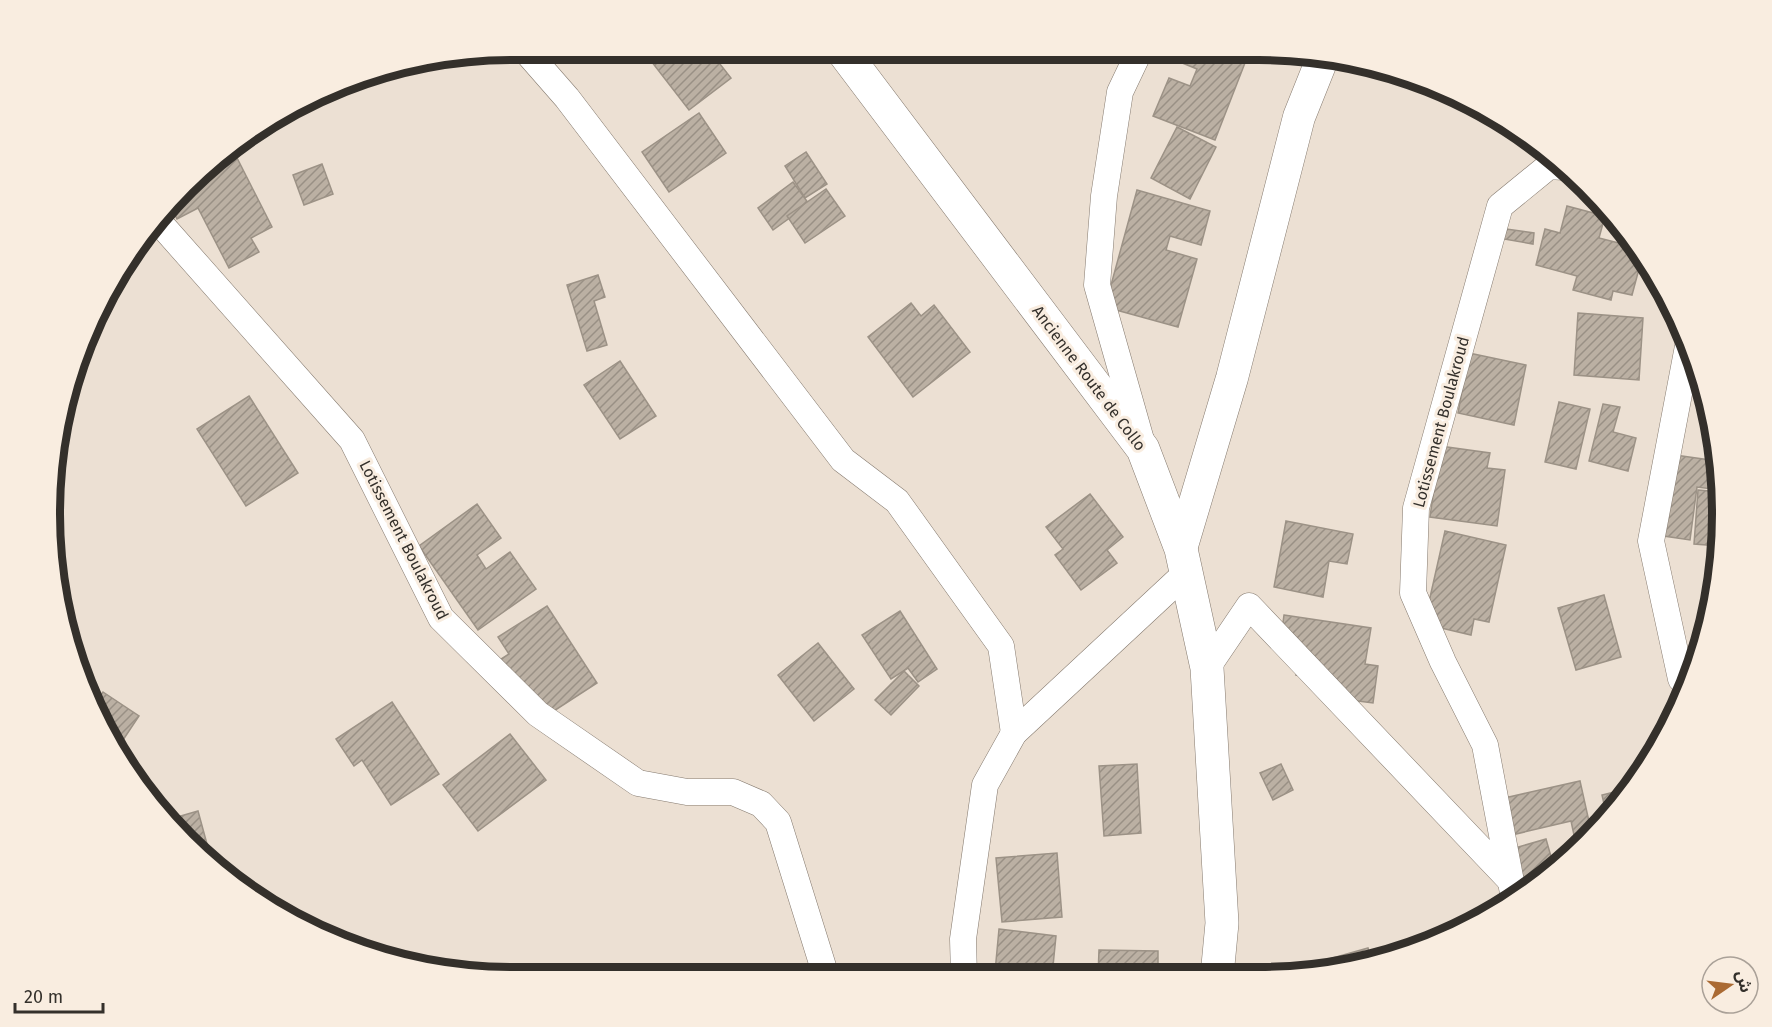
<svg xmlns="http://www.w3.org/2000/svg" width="1772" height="1027" font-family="'Fira Sans','Noto Sans Arabic',sans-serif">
	<defs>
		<pattern id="building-hatch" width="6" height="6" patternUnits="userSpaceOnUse" patternTransform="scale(1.5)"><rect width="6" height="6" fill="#bbb0a3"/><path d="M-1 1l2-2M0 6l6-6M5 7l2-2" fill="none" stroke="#999085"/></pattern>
	</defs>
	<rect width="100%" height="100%" fill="#ece0d3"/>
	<g fill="url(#building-hatch)" stroke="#9c9286" stroke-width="1.5">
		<polygon points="665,50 709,50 731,78 689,110 651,61"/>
		<polygon points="1179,50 1250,50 1215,140 1153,116 1169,78 1190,86 1197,69 1175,60"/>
		<polygon points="699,113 726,153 669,192 642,152"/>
		<polygon points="1177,127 1216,147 1190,199 1151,178"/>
		<polygon points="1527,136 1540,147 1527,147"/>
		<polygon points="231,146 272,227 251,238 259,252 229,268 198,208 177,219 172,209"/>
		<polygon points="806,152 827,184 805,198 785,166"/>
		<polygon points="322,164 333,194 304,205 293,175"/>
		<polygon points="793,182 809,204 773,230 758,208"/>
		<polygon points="826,189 845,216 805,243 787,216"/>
		<polygon points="1137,190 1210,211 1201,245 1170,236 1166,250 1197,259 1178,327 1105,307"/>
		<polygon points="1567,206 1605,216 1599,238 1638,248 1643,254 1632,295 1613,291 1611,300 1573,290 1577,276 1536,265 1545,229 1560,233"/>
		<polygon points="1499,228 1534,233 1533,244 1498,238"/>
		<polygon points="598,275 605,297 594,301 607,345 587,351 567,285"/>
		<polygon points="911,303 921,316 934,305 970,352 913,397 868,337"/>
		<polygon points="1578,313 1643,318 1639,380 1574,375"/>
		<polygon points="1469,353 1526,365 1514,425 1458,413"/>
		<polygon points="620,361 656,416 620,439 584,385"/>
		<polygon points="249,396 298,473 246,506 197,429"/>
		<polygon points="1559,402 1590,409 1576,469 1545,462"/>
		<polygon points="1603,404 1620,407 1613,432 1636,438 1628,471 1589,461"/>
		<polygon points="1440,446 1490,453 1487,468 1505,470 1497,526 1430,517"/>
		<polygon points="1675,455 1717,461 1720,490 1697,487 1690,540 1664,536"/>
		<polygon points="1698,490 1720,492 1722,513 1719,546 1694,544"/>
		<polygon points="1090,494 1123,537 1107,550 1117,563 1081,590 1055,555 1063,549 1046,527"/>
		<polygon points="477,504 501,538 477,555 486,569 510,552 536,589 478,630 419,546"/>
		<polygon points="1286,521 1353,534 1347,564 1329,561 1323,597 1274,587"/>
		<polygon points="1445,531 1506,545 1489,622 1474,619 1471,635 1424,624"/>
		<polygon points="1604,595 1621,657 1576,670 1558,608"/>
		<polygon points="547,606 597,683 540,720 492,665 509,654 498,637"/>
		<polygon points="900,611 937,669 918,682 908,668 891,679 862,635"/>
		<polygon points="1284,615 1371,628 1365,664 1378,666 1373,703 1335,698 1337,681 1296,675 1300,649 1280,645"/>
		<polygon points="818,643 854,689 814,721 778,675"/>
		<polygon points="73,656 98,688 91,694 74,663"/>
		<polygon points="904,671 919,686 891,715 875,700"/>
		<polygon points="103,692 139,716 119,746 95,703"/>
		<polygon points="392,702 439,774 391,805 362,760 354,766 336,739"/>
		<polygon points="510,734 546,780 478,831 443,785"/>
		<polygon points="1137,764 1141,833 1104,836 1099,766"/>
		<polygon points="1281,764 1293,790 1273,800 1260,773"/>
		<polygon points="1580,781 1592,835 1577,849 1571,821 1499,838 1491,801"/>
		<polygon points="1630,788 1607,817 1602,795"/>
		<polygon points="198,811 210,855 208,855 170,819"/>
		<polygon points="1546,839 1554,867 1520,893 1508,850"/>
		<polygon points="1057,853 1062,917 1002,922 996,858"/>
		<polygon points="999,929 1056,936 1052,976 990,976 990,972 995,972"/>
		<polygon points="1368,948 1371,960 1332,968 1329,959"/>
		<polygon points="1099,950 1158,951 1158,976 1098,976"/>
	</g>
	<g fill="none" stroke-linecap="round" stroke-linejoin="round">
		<defs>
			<g id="minor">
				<polyline points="525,50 567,98 843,460 897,501 1001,646 1014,733"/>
				<polyline points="1140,50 1120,92 1104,196 1097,285 1141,440"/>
				<polyline points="159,222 352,440 441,618 538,714 638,783 687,792 733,792 761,804 778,822 826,976"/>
				<polyline points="1689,341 1651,541 1681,679 1690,680"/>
				<polyline points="1207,668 1249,606 1511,881"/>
				<polyline points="1514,898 1485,745 1443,662 1413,593 1416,508 1500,206 1549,166 1564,167"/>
				<polyline points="964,976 963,939 985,785 1014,733 1186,573"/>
			</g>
			<polyline id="tertiary" points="1181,549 1232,378 1299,117 1323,57"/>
			<polyline id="secondary" points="842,50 1143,449 1181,549 1207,668 1222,923 1217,976"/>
		</defs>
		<use href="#minor" stroke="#857a6f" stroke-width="27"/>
		<use href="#tertiary" stroke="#857a6f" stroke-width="33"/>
		<use href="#secondary" stroke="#857a6f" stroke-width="34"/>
		<use href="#minor" stroke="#fff" stroke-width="26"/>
		<use href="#tertiary" stroke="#fff" stroke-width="32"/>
		<use href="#secondary" stroke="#fff" stroke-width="33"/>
	</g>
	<g text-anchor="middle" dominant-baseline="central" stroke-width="6" stroke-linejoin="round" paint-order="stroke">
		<g font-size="16" fill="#34302b" stroke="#f9ede0">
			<text transform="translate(1089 378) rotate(53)">Ancienne Route de Collo</text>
			<text transform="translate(1441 422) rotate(-75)">Lotissement Boulakroud</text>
			<text transform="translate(404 540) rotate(63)">Lotissement Boulakroud</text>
		</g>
	</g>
	<path d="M0 0H1772V1027H0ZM513 60H1259A453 453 0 0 1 1712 513V514A453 453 0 0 1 1259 967H513A453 453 0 0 1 60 514V513A453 453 0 0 1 513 60Z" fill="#f9ede0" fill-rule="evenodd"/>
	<path fill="none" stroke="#34302b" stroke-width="8" d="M513 60H1259A453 453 0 0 1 1712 513V514A453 453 0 0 1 1259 967H513A453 453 0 0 1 60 514V513A453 453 0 0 1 513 60Z"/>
	<g transform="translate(1730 985) rotate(76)"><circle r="28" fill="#f9ede0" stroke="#aaa198" stroke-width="1.5"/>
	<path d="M0-4.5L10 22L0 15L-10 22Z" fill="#aa6a33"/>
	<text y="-9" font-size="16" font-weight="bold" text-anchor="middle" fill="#34302b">ش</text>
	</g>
	<path d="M15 1003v9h88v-9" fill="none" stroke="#34302b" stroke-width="3"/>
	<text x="24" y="1003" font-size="18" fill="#34302b" stroke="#f9ede0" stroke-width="4.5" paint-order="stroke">20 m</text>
</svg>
